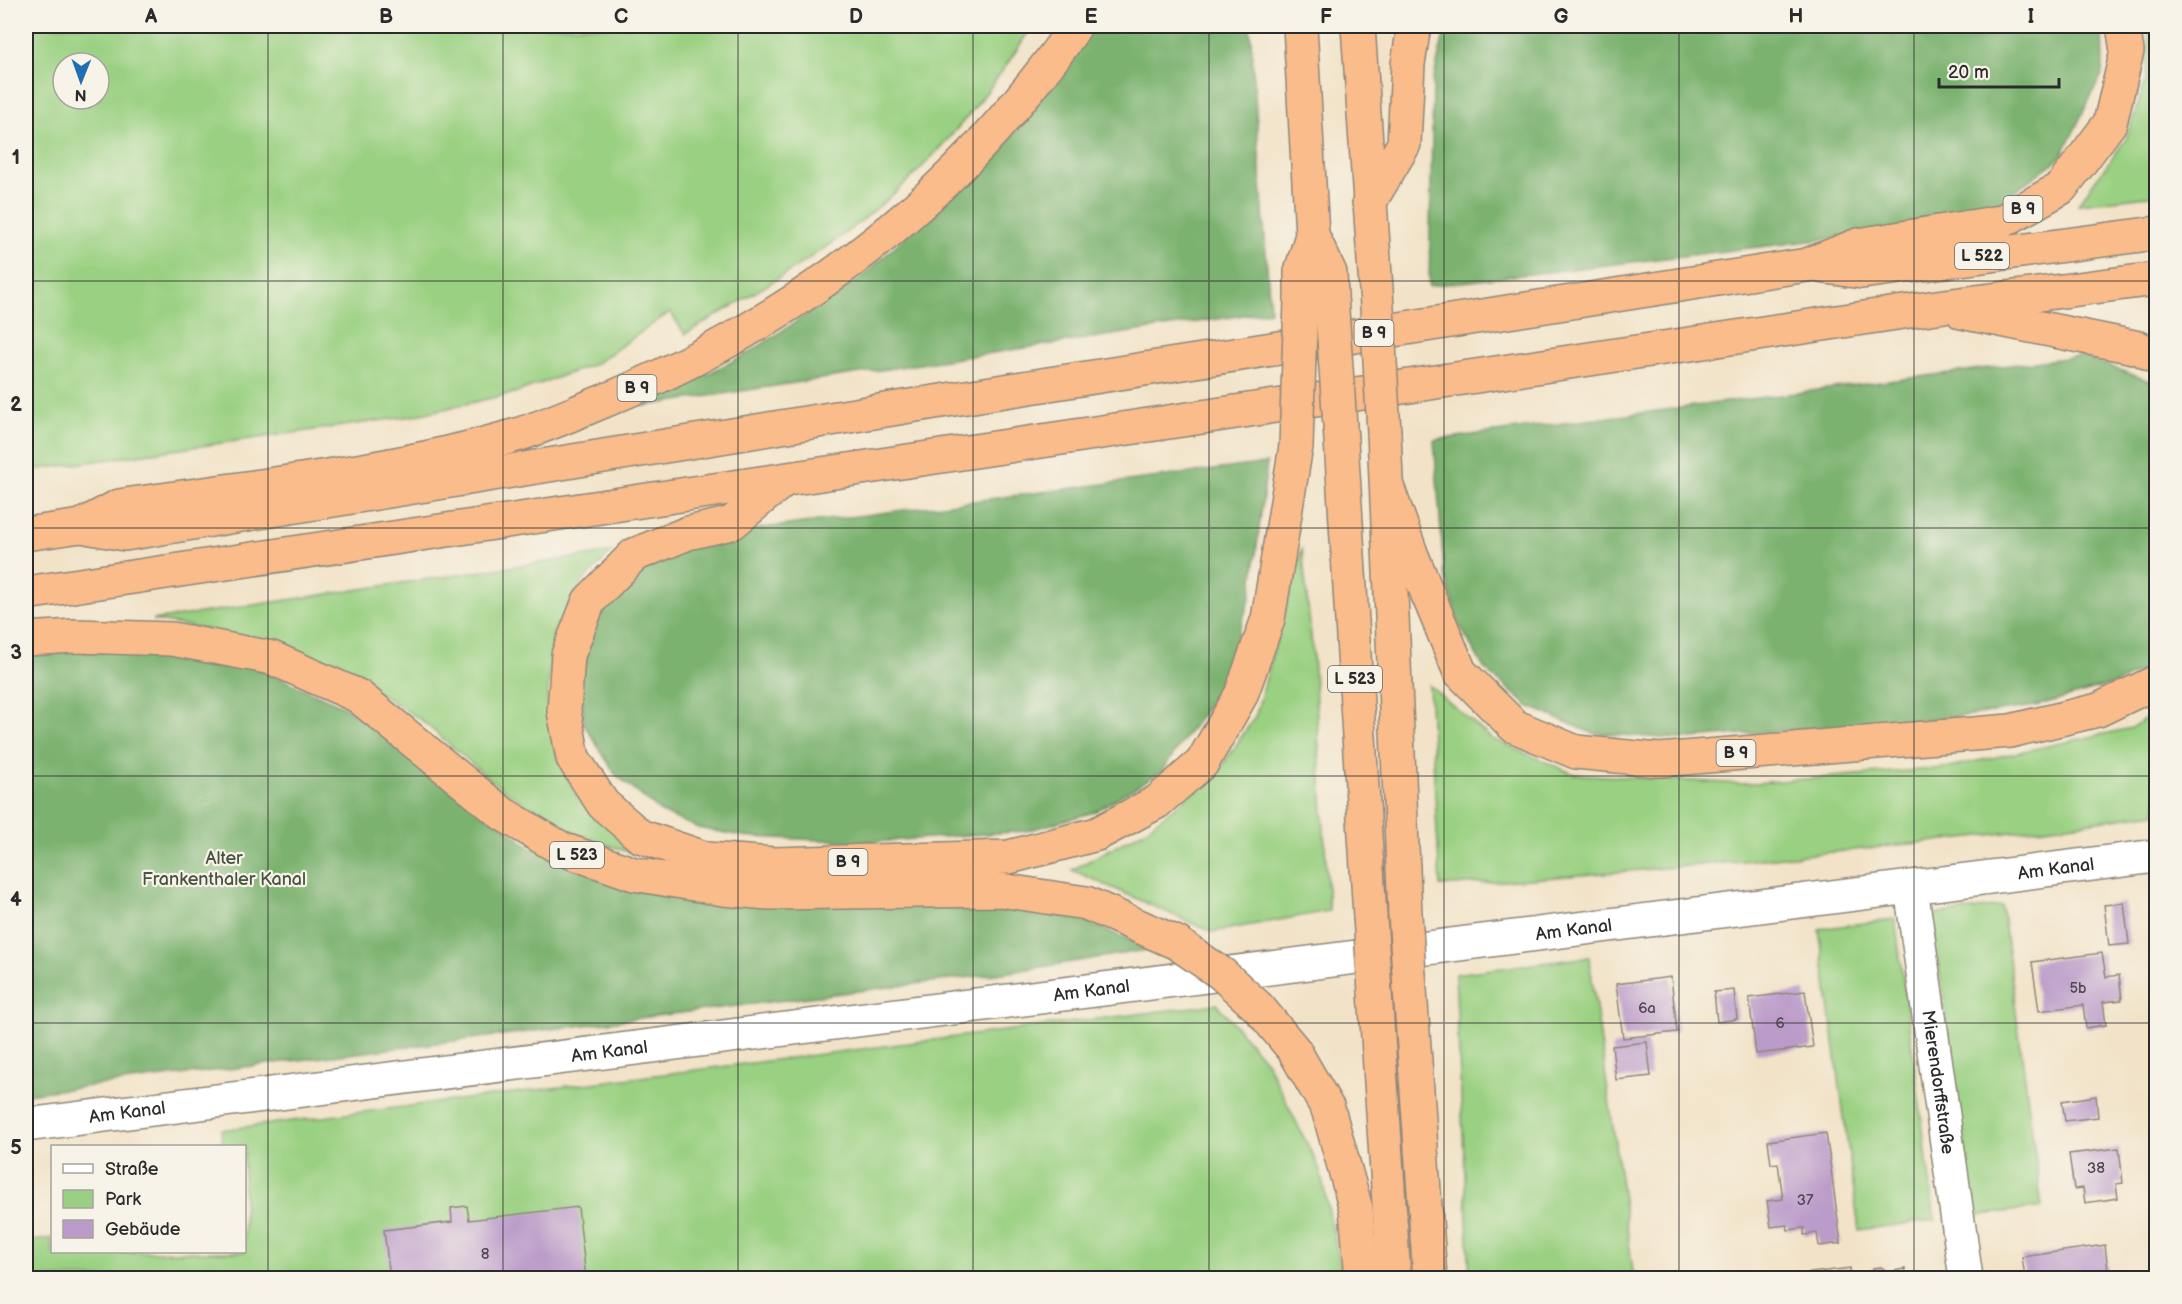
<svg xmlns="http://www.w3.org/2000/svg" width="2182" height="1304" font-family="'Balsamiq Sans',sans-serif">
	<rect width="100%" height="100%" fill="#f7f3e8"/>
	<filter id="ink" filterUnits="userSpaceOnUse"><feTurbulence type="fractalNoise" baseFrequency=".0167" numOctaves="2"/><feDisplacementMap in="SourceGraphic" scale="12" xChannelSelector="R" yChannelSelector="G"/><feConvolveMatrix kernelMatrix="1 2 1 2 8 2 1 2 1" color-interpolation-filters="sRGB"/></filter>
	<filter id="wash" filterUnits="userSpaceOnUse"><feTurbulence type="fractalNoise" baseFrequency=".008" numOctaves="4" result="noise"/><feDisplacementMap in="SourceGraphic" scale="24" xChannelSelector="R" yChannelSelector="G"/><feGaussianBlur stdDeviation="1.35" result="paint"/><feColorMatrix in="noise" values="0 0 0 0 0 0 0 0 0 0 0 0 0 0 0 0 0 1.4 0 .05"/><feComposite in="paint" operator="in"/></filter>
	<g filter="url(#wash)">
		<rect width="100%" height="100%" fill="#f2e3c8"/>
		<g fill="#9ad081" stroke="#627e56" stroke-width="1.5" fill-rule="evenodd">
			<path d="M 26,26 L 1032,26 C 1000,78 963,125 920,169 C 853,237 767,286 685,334 L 670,312 L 595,364 L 514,393 L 412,416 L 26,471 ZM 63,63 L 99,63 L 99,99 L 63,99 Z"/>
			<polygon points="2149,26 2156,26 2156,195 2078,204 2126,139 2146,80"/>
			<polygon points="1302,548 1313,655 1329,911 1212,932 1072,870 1144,831 1217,774 1256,715"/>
			<polygon points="612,552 583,581 553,632 547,702 557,755 575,794 635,854 560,829 491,780 420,719 354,677 214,631 153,620"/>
			<path d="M 1429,685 L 1492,739 L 1574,774 L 1742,784 L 1945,768 L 2132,728 L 2156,710 L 2156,813 C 1919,847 1679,868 1440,886 Z"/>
			<polygon points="2002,906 2042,1207 1973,1216 1932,915"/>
			<polygon points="1895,919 1935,1220 1859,1230 1819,929"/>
			<polygon points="1589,957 1634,1278 1470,1278 1455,974"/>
			<polygon points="1217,1004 1267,1063 1320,1170 1343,1278 26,1278 26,1242 52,1238 52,1252 244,1252 244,1146 223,1146 221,1130"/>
		</g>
		<g fill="#7bb26f" stroke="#536e4d" stroke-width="1.5">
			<polygon points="1089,26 1250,26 1270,311 643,406 747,354 861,278 1020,128"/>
			<polygon points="1446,26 2102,26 2103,72 2061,157 1994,206 1912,229 1429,286 1433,81"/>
			<polygon points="2080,356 2156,383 2156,663 2117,683 2036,706 1949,718 1678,739 1592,733 1528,706 1484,668 1458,623 1444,571 1434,440"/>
			<polygon points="1267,463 1251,595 1219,690 1161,772 1094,812 1027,831 873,842 749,837 698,828 661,812 615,774 584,724 581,676 594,625 628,576 694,537"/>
			<polygon points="68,644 241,661 345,707 396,743 532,849 1048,913 1082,921 1153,949 1003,973 26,1094 26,645"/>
		</g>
		<g id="blocks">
			<g fill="#bb9bc9">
				<polygon points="2124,903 2129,944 2109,946 2104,905"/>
				<polygon points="2102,953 2106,977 2119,975 2122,1000 2103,1002 2106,1025 2086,1028 2083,1005 2039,1011 2032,962"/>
				<polygon points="1671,977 1677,1032 1623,1038 1616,984"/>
				<polygon points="1734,990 1737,1019 1717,1022 1714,992"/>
				<polygon points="1805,991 1813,1047 1756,1054 1749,998"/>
				<polygon points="1647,1042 1651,1076 1616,1080 1612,1046"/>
				<polygon points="2096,1096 2098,1117 2065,1121 2062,1101"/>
				<polygon points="1826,1133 1841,1243 1819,1246 1817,1233 1804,1235 1804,1228 1788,1230 1787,1225 1771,1227 1767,1201 1783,1199 1778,1163 1771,1164 1768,1141"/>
				<polygon points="2119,1148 2123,1183 2116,1184 2118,1198 2085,1203 2083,1188 2074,1189 2069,1154"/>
				<polygon points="467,1206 469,1220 578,1207 586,1278 390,1278 384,1230 452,1222 451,1208"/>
				<polygon points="2105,1245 2109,1278 2025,1278 2022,1257"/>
				<polygon points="1881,1267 1888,1272 1905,1269 1906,1278 1799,1278 1803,1274 1850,1268 1851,1277 1868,1274 1873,1268"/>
			</g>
		</g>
	</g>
	<g filter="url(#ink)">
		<use href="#blocks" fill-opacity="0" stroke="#8e877a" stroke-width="1.5"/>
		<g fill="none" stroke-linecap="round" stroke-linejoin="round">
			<defs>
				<g id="minor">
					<path id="s1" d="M 1911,888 L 1966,1278"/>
					<path id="s2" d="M 26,1125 L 2156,856"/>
				</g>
				<g id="highway">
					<polyline points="1300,26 1312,235 1301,272 1301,300"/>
					<polyline points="1358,26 1376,289"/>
					<polyline points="1369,203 1404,144 1408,64 1414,26"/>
					<polyline points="1312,235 1330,273 1331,296"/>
					<polyline points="1812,265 1862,272 2156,233"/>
					<polyline points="1962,312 2139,348 2156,357"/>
					<polyline points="1384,433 1405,914"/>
					<polyline points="1341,440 1370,917"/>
					<polyline points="784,480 732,523 688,533 634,555 589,601 568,655 564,711 573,758 603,804 640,836 707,859 774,864 1009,857 1097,834 1157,802 1202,763 1241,695 1268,619 1296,446"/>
					<polyline points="1388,489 1412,556 1460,672 1514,726 1576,752 1659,760 2010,731 2098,710 2156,682"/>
					<polyline points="81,526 125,534 941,401 1807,265 1858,245 2001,222 2061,188 2110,123 2127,51 2123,26"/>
					<path d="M 26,534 L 81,526 L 119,506 C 253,486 389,473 520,434 C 542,427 565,417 587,408 C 755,341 908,238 1022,97 C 1041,73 1060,51 1075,26"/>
					<polyline points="26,593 1937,307 2156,279"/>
					<polyline points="26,639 75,636 172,639 272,658 358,696 503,814 562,849 634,874 723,889 768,893 1000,890 1086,903 1177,943"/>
					<polyline points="1410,989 1430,1278"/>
					<polyline points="1375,992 1394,1278"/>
					<polyline points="1259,1008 1294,1050 1328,1109 1356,1209 1362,1278"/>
				</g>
			</defs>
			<use href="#minor" stroke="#8e877a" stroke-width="36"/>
			<use href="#highway" stroke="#8e877a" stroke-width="36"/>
			<use href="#minor" stroke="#fff" stroke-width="33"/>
			<use href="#highway" stroke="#fabc8b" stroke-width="33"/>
			<defs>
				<g id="highway-bridge">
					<polyline points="1376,289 1384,433"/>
					<polyline points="1331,296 1341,440"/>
					<polyline points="1296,446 1301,300"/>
					<polyline points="1405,914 1410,989"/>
					<polyline points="1370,917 1375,992"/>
					<polyline points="1177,943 1222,974 1259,1008"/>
				</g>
			</defs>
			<use href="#highway-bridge" stroke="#8e877a" stroke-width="36" stroke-linecap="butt"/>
			<use href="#highway-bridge" stroke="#fabc8b" stroke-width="33"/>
		</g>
	</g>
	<path fill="none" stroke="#2b2b2b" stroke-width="1.5" stroke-opacity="0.55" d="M 268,26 L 268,1278M 503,26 L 503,1278M 738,26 L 738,1278M 973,26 L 973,1278M 1209,26 L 1209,1278M 1444,26 L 1444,1278M 1679,26 L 1679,1278M 1914,26 L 1914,1278M 26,281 L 2156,281M 26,528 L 2156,528M 26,776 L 2156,776M 26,1023 L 2156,1023"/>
	<g text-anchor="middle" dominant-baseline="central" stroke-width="4.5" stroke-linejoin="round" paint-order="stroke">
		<g font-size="15" fill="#4f4752">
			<text x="2078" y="988">5b</text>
			<text x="1647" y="1008">6a</text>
			<text x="1780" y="1023">6</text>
			<text x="2096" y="1168">38</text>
			<text x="1805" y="1200">37</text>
			<text x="485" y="1254">8</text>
		</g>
		<g fill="#f7f3e8" stroke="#686764" stroke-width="1.5">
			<rect x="2003.5" y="196" width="39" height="26" rx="4.5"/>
			<rect x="1955" y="243" width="54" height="26" rx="4.5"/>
			<rect x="1354.5" y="320" width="39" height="26" rx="4.5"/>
			<rect x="617.5" y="375" width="39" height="26" rx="4.5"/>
			<rect x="1328" y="666" width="54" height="26" rx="4.5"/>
			<rect x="1716.5" y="740" width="39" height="26" rx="4.5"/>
			<rect x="550" y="842" width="54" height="26" rx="4.5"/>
			<rect x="828.5" y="849" width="39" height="26" rx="4.5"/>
		</g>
		<g font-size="16" font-weight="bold" fill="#2b2b2b">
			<text x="2023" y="209">B 9</text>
			<text x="1982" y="256">L 522</text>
			<text x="1374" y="333">B 9</text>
			<text x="637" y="388">B 9</text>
			<text x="1355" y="679">L 523</text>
			<text x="1736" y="753">B 9</text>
			<text x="577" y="855">L 523</text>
			<text x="848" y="862">B 9</text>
		</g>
		<g font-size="18" fill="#475440" stroke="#f7f3e8">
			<text x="224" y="858">Alter<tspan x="224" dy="21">Frankenthaler Kanal</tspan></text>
		</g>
		<g font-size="18" fill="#2b2b2b" stroke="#f7f3e8">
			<text stroke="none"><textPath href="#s2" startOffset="2046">Am Kanal</textPath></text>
			<text stroke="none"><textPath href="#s2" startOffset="1560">Am Kanal</textPath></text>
			<text stroke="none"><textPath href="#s2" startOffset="1074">Am Kanal</textPath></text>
			<text stroke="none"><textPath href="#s2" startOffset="588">Am Kanal</textPath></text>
			<text stroke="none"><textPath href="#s1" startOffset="196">Mierendorffstraße</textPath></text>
			<text stroke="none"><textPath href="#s2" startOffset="102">Am Kanal</textPath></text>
		</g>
	</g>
	<rect width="2182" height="1304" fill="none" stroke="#f7f3e8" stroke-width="66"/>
	<rect x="51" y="1145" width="195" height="108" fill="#f7f3e8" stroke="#a5a39c" stroke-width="1.5"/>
	<rect x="63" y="1164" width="30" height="9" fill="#ffffff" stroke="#a5a39c" stroke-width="1.5"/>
	<text x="105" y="1175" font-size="18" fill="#2b2b2b">Straße</text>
	<rect x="63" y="1190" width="30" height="18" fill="#9ad081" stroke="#a5a39c" stroke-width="1.5"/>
	<text x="105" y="1205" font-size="18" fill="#2b2b2b">Park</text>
	<rect x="63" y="1220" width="30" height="18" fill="#bb9bc9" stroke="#a5a39c" stroke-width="1.5"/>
	<text x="105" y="1235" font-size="18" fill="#2b2b2b">Gebäude</text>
	<g transform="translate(81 81) rotate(181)"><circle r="28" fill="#f7f3e8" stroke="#a5a39c" stroke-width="1.5"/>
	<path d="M0-4.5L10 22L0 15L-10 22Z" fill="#1f6fb2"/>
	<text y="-9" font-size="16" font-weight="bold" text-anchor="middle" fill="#2b2b2b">N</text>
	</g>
	<path d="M1939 78v9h120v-9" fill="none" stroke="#2b2b2b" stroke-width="3"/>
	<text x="1948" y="78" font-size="18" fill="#2b2b2b" stroke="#f7f3e8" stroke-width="4.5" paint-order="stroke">20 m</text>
	<rect x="33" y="33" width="2116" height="1238" fill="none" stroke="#2b2b2b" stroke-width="2"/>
	<g font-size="20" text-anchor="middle" font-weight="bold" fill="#2b2b2b">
		<text x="151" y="23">A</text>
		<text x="386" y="23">B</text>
		<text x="621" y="23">C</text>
		<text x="856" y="23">D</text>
		<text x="1091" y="23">E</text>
		<text x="1326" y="23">F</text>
		<text x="1561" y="23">G</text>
		<text x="1796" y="23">H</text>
		<text x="2031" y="23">I</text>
		<text x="16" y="164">1</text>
		<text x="16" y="411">2</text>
		<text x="16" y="659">3</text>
		<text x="16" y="906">4</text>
		<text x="16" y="1154">5</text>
	</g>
</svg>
